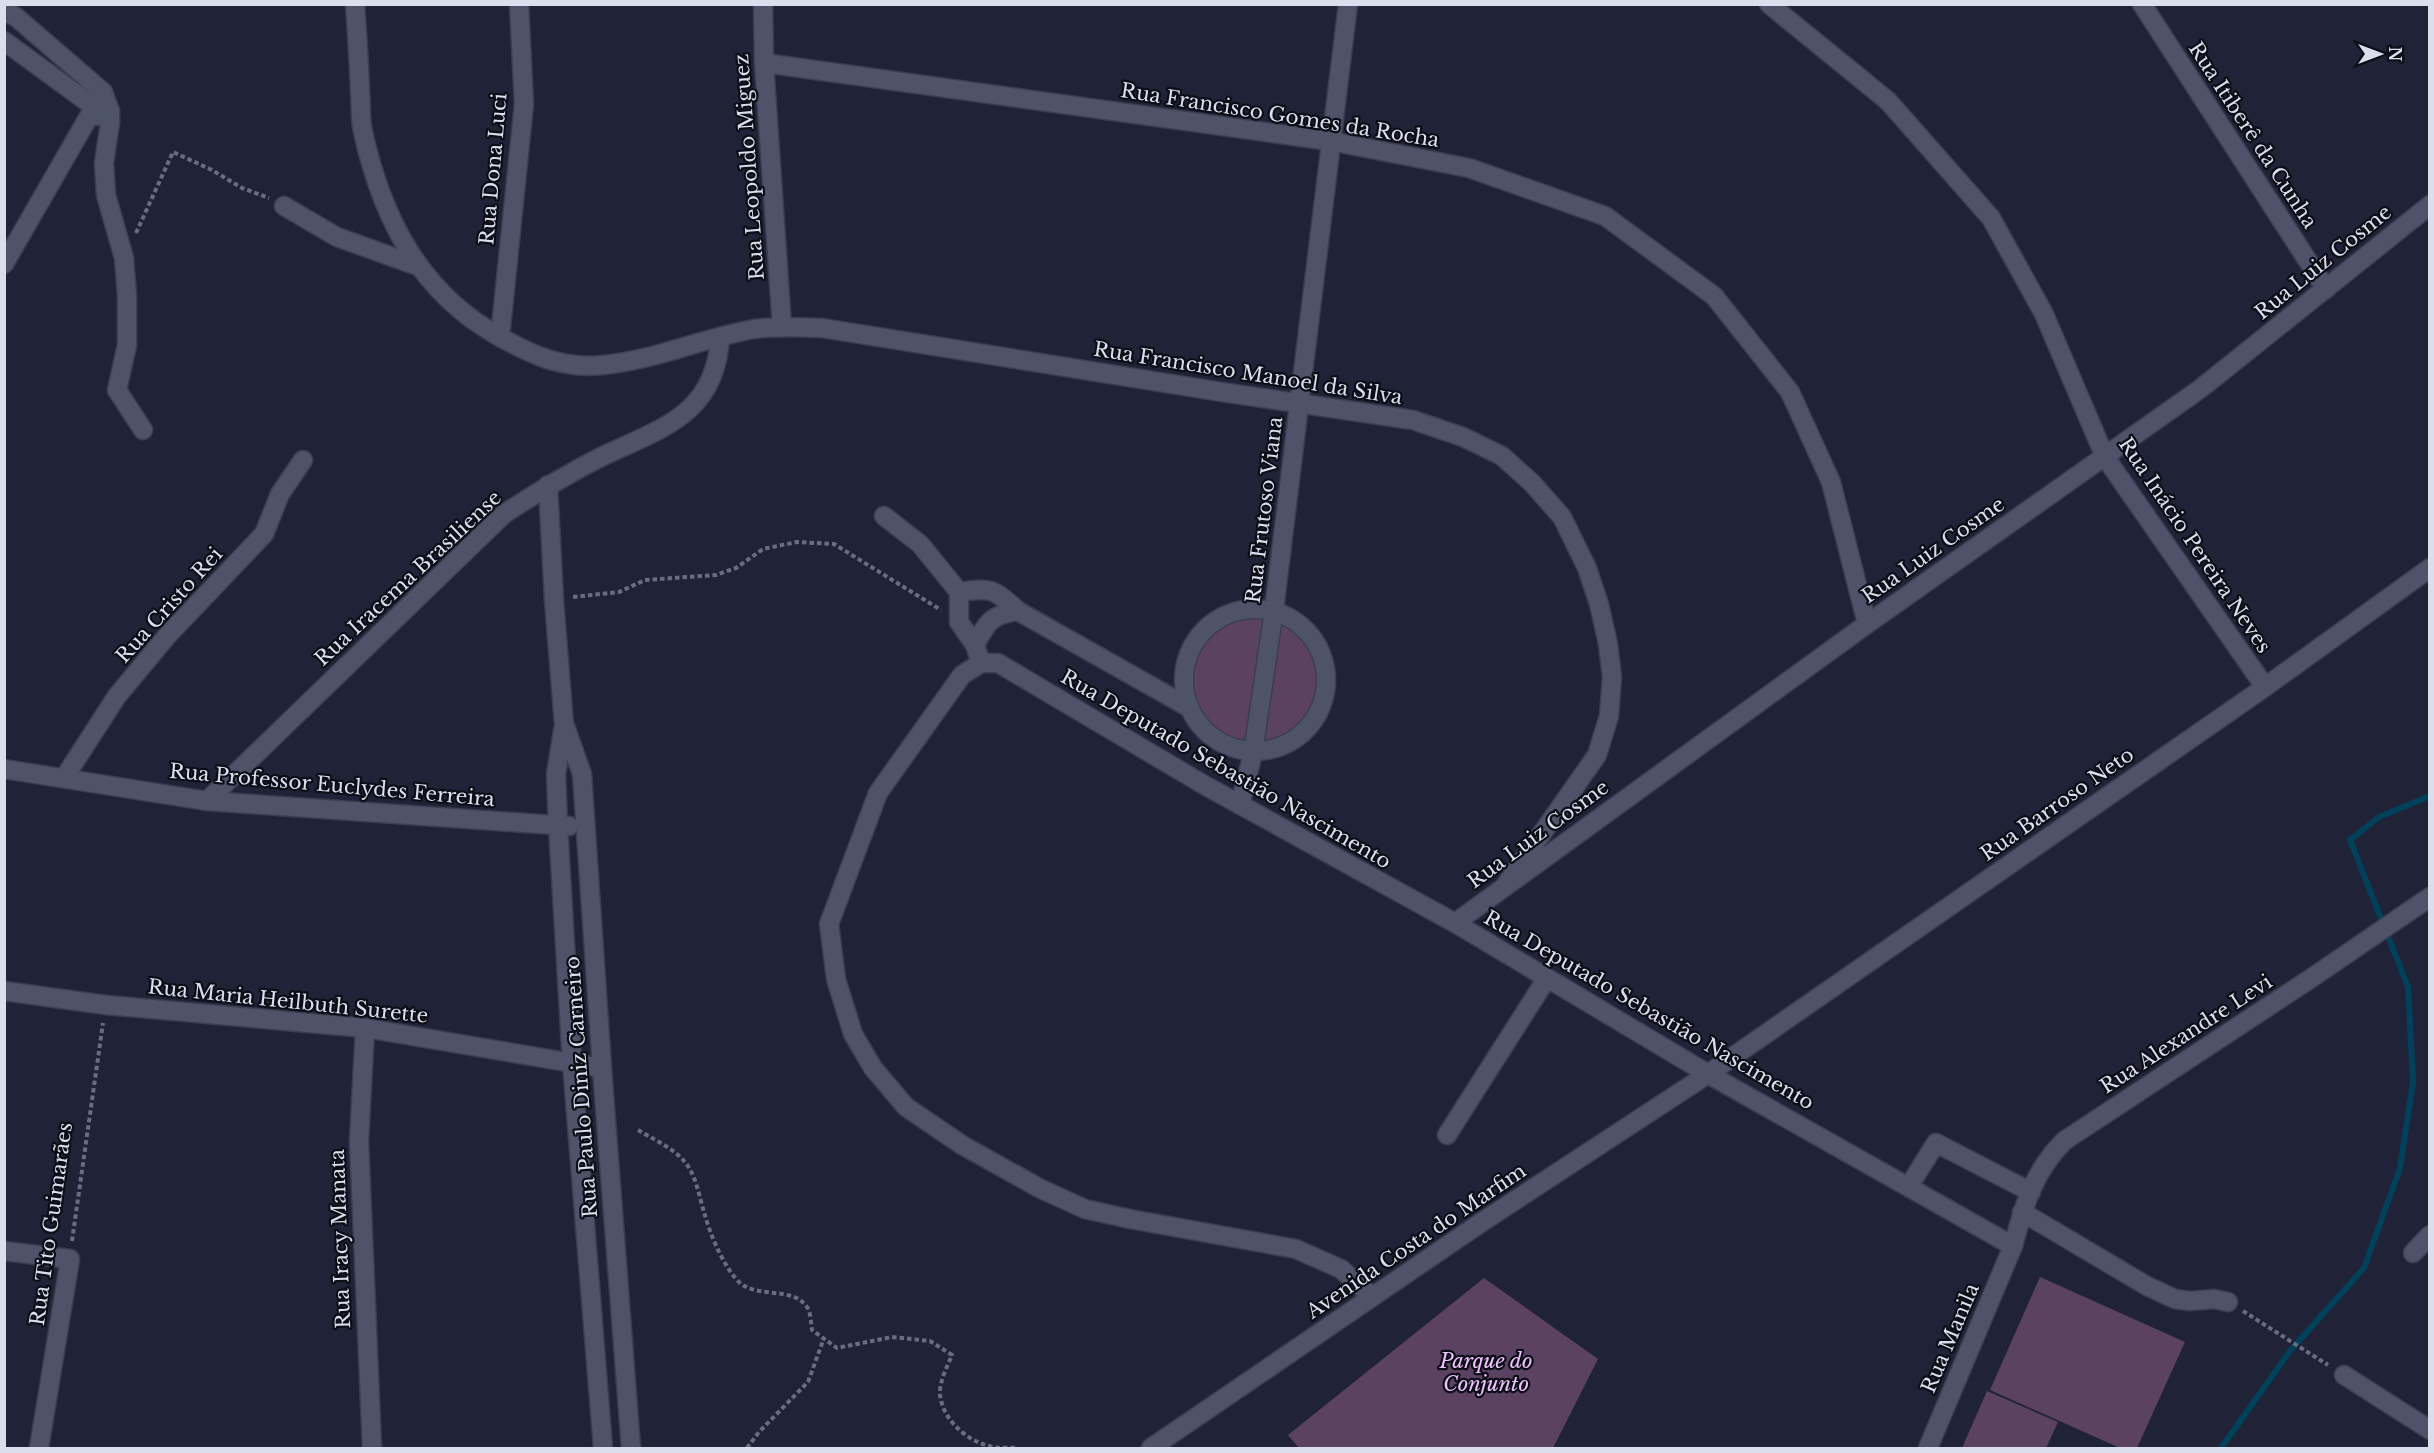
<svg xmlns="http://www.w3.org/2000/svg" width="2434" height="1453" font-family="'Libre Baskerville',serif">
	<rect width="100%" height="100%" fill="#202338"/>
	<g fill="#5b4162">
		<circle cx="1255" cy="680" r="71"/>
		<polygon points="2040,1277 2185,1342 2137,1448 2120,1448 1990,1390"/>
		<polygon points="1484,1278 1598,1359 1553,1448 1299,1448 1288,1435"/>
		<polygon points="1987,1391 2058,1422 2046,1448 1962,1448"/>
	</g>
	<g fill="none" stroke-linecap="round" stroke-linejoin="round">
		<polyline stroke="#01415a" stroke-width="6" points="2221,1448 2290,1351 2364,1268 2400,1168 2413,1082 2408,987 2350,840 2379,817 2430,796"/>
		<defs>
			<g id="minor">
				<path d="M 355,4 C 357,33 359,62 360,91 C 361,104 360,119 363,132 C 382,218 420,293 500,337 C 534,356 563,369 603,365 C 655,360 703,338 754,329 C 776,326 799,327 822,328 L 1228,393 L 1413,420 L 1463,437 L 1502,456 L 1532,483 L 1562,517 L 1587,568 L 1599,604 L 1608,644 L 1612,677 L 1609,716 L 1597,755 L 1505,886"/>
				<polyline points="763,4 764,63 782,327"/>
				<polyline points="1769,4 1888,101 1991,218 2044,314 2105,457 2265,687"/>
				<polyline points="2142,4 2326,289"/>
				<polyline points="4,11 16,17 103,92 110,111 110,123 104,163 106,195 124,258 127,296 127,345 117,390 143,430"/>
				<polyline points="4,41 93,106 98,116"/>
				<polyline points="764,63 1330,141 1469,168 1605,216 1714,296 1790,392 1831,482 1867,624"/>
				<polyline points="284,206 337,237 418,266"/>
				<polyline points="4,264 103,92"/>
				<polyline points="500,337 524,104 519,4"/>
				<polyline points="548,485 554,600 564,725 556,774 558,825 572,1063 603,1448"/>
				<path d="M 884,516 L 920,544 L 959,592 C 992,587 994,589 1018,611 L 1190,708"/>
				<polyline points="959,592 959,622 975,645"/>
				<circle cx="1255" cy="680" r="71"/>
				<path d="M 981,663 L 975,645 C 987,622 991,615 1018,611"/>
				<polyline points="565,726 582,774 602,1068 631,1448"/>
				<polyline points="4,769 207,801 569,826"/>
				<polyline points="64,778 117,696 167,636 264,534 280,494 303,460"/>
				<path d="M 207,801 L 504,514 C 536,493 569,473 603,456 C 662,428 716,414 720,337"/>
				<polyline points="1240,805 1253,753 1274,610 1348,4"/>
				<polyline points="1455,923 1867,624 2200,389 2430,205"/>
				<polyline points="4,991 106,1005 365,1028 602,1068"/>
				<polyline points="365,1028 359,1141 372,1448"/>
				<polyline points="1447,1135 1547,978"/>
				<polyline points="1909,1186 1936,1143 2031,1192"/>
				<polyline points="2022,1212 2147,1286 2175,1299 2190,1301 2214,1299 2228,1302"/>
				<polyline points="4,1251 70,1259 39,1448"/>
				<polyline points="2413,1253 2430,1235"/>
				<polyline points="1372,1297 1341,1269 1296,1249 1130,1219 1085,1209 1041,1189 962,1145 906,1107 873,1068 853,1034 836,979 829,924 878,793 962,675 981,663 998,663 1206,786 1455,923 1708,1074 2013,1246"/>
				<polyline points="2344,1375 2430,1430"/>
				<polyline points="1151,1448 1479,1224 1708,1074 2265,687 2430,568"/>
				<path d="M 1928,1448 L 2013,1246 C 2024,1205 2034,1171 2064,1141 L 2313,977 L 2430,897"/>
			</g>
		</defs>
		<use href="#minor" stroke="#3c3e50" stroke-width="21"/>
		<g stroke="#6a6d7f" stroke-width="4" stroke-dasharray="4.5 3" stroke-linecap="butt">
			<polyline points="136,233 173,152 212,170 242,188 269,198"/>
			<polyline points="573,597 619,592 645,580 716,575 736,568 763,549 797,542 834,544 941,610"/>
			<path d="M 638,1130 C 653,1139 673,1148 684,1161 C 696,1174 699,1196 704,1212 C 710,1234 723,1266 739,1282 C 757,1299 793,1286 807,1307 C 811,1313 811,1323 812,1330 L 837,1348 L 892,1337 L 930,1341 L 952,1355 C 947,1367 939,1382 940,1395 C 943,1420 966,1440 989,1446 C 998,1449 1008,1447 1017,1448"/>
			<polyline points="72,1241 103,1023"/>
			<polyline points="2243,1311 2328,1365"/>
			<polyline points="747,1448 759,1432 808,1382 824,1338"/>
		</g>
		<use href="#minor" stroke="#4e536a" stroke-width="18"/>
	</g>
	<g text-anchor="middle" dominant-baseline="central" stroke-width="4.5" stroke-linejoin="round" paint-order="stroke">
		<g font-size="20" fill="#dbdeed" stroke="#0c0e17">
			<text transform="translate(1280 115) rotate(9)">Rua Francisco Gomes da Rocha</text>
			<text transform="translate(2253 135) rotate(57)">Rua Itiberê da Cunha</text>
			<text transform="translate(749 167) rotate(-94)">Rua Leopoldo Miguez</text>
			<text transform="translate(493 169) rotate(-85)">Rua Dona Luci</text>
			<text transform="translate(2323 262) rotate(-39)">Rua Luiz Cosme</text>
			<text transform="translate(1248 373) rotate(9)">Rua Francisco Manoel da Silva</text>
			<text transform="translate(1264 510) rotate(-83)">Rua Frutoso Viana</text>
			<text transform="translate(2195 545) rotate(56)">Rua Inácio Pereira Neves</text>
			<text transform="translate(1933 550) rotate(-35)">Rua Luiz Cosme</text>
			<text transform="translate(408 578) rotate(-43)">Rua Iracema Brasiliense</text>
			<text transform="translate(169 605) rotate(-48)">Rua Cristo Rei</text>
			<text transform="translate(1226 769) rotate(30)">Rua Deputado Sebastião Nascimento</text>
			<text transform="translate(332 785) rotate(5)">Rua Professor Euclydes Ferreira</text>
			<text transform="translate(2057 804) rotate(-35)">Rua Barroso Neto</text>
			<text transform="translate(1538 834) rotate(-36)">Rua Luiz Cosme</text>
			<text transform="translate(288 1001) rotate(6)">Rua Maria Heilbuth Surette</text>
			<text transform="translate(1649 1010) rotate(30)">Rua Deputado Sebastião Nascimento</text>
			<text transform="translate(2186 1034) rotate(-33)">Rua Alexandre Levi</text>
			<text transform="translate(581 1087) rotate(-94)">Rua Paulo Diniz Carneiro</text>
			<text transform="translate(51 1224) rotate(-82)">Rua Tito Guimarães</text>
			<text transform="translate(340 1239) rotate(-92)">Rua Iracy Manata</text>
			<text transform="translate(1416 1241) rotate(-34)">Avenida Costa do Marfim</text>
			<text transform="translate(1950 1338) rotate(-67)">Rua Manila</text>
		</g>
		<g font-size="20" font-style="italic" fill="#f1c1fd" stroke="#0c0e17">
			<text x="1486" y="1361">Parque do<tspan x="1486" dy="23">Conjunto</tspan></text>
		</g>
	</g>
	<rect width="2434" height="1453" fill="none" stroke="#dbdeed" stroke-width="12"/>
	<g transform="translate(2380 54) rotate(90)" stroke="#0c0e17" stroke-width="4.5" paint-order="stroke">
	<path d="M0-4.5L10 22L0 15L-10 22Z" fill="#dbdeed"/>
	<text y="-9" font-size="16" font-weight="bold" text-anchor="middle" fill="#dbdeed">N</text>
	</g>
</svg>
